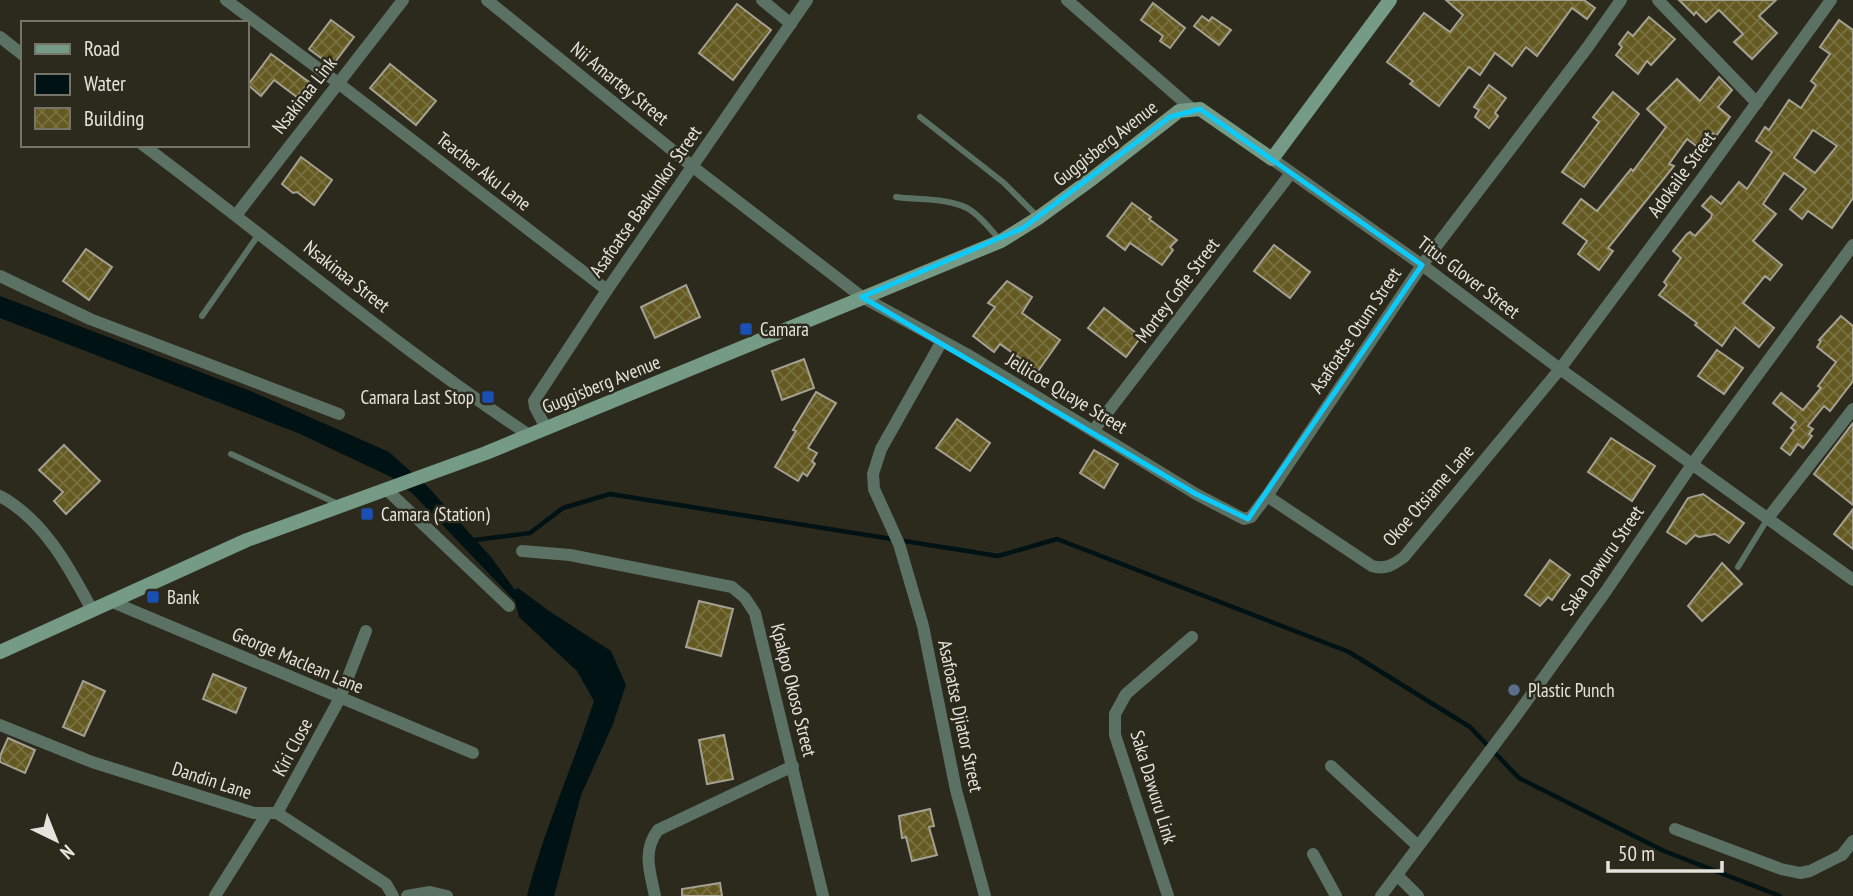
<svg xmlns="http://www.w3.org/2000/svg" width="1853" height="896" font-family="'PT Sans Narrow',sans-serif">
	<defs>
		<pattern id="building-cross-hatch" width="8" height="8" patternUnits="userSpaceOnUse" patternTransform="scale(1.75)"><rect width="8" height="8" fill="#635921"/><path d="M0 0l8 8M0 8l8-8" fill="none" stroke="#797141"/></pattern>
	</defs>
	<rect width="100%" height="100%" fill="#2c291d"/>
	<path fill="#001214" d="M 0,296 L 253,392 L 389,452 L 428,487 L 491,557 L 515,590 L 518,588 L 549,611 L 611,651 L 626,685 L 613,724 L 581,795 L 554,896 L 527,896 C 544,829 573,766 594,701 L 577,671 L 519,617 L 515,601 L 413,494 L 391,477 L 298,433 L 0,318 Z"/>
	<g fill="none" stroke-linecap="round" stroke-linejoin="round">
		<polyline stroke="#001214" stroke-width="4.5" points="475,540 530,533 563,508 610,494 998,556 1057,539 1349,652 1470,727 1519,778 1664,851 1780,896"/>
	</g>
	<g fill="url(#building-cross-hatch)" stroke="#a4a192" stroke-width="2" fill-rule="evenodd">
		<polygon points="1446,0 1584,0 1595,8 1587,19 1572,8 1537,56 1526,47 1512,66 1495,53 1480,75 1469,67 1439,106 1410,84 1413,81 1387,62 1424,13 1450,32 1463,15"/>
		<polygon points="1679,0 1776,0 1759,16 1777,33 1752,59 1734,42 1743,34 1719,10 1706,22 1696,12 1694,15"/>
		<polygon points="1153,3 1185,28 1170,48 1160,41 1163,36 1141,20"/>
		<polygon points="737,4 771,30 733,80 699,53"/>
		<polygon points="1202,16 1209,21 1212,17 1231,30 1219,45 1194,26"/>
		<polygon points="1649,17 1675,39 1651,65 1647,61 1638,74 1616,55 1622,47 1619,44 1628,32 1633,36"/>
		<polygon points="331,20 354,37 332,66 309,49"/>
		<path d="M 1839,20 L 1853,30 L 1853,198 L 1832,228 L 1808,211 L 1802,219 L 1790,209 L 1806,189 L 1784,173 L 1763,204 L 1776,214 L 1753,241 L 1782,265 L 1770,280 L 1765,276 L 1743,303 L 1774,328 L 1759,347 L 1735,327 L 1722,346 L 1695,325 L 1697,323 L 1659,295 L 1667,285 L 1664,282 L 1681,258 L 1673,251 L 1687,234 L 1690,232 L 1695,236 L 1711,218 L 1712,214 L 1702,206 L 1711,196 L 1721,204 L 1739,182 L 1747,189 L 1772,152 L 1756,141 L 1765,127 L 1769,130 L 1789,100 L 1801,108 L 1816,85 L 1811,81 L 1830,54 L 1820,47 ZM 1813,130 L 1837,146 L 1815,173 L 1794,158 Z"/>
		<polygon points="271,54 309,82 297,97 274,80 261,96 248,85"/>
		<polygon points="390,64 436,101 416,125 370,88"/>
		<polygon points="1719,77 1732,90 1718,107 1730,117 1716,136 1712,133 1699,148 1687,139 1669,164 1674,166 1608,248 1613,251 1599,270 1578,254 1587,241 1563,223 1581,199 1597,211 1631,169 1633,171 1666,127 1647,109 1677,79 1700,101"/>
		<polygon points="1489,85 1506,98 1495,113 1498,116 1489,128 1475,117 1479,110 1474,107"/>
		<polygon points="1613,92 1639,114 1584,187 1562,172 1599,122 1593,117"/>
		<polygon points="301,157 332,180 314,205 297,192 293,193 282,184"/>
		<polygon points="1132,203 1151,217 1149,219 1177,240 1170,247 1173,250 1162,265 1130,243 1125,250 1107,236"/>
		<polygon points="1274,245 1310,272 1290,298 1254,271"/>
		<polygon points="86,249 112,267 89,300 63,281"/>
		<polygon points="1007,281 1032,297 1022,313 1060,340 1038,371 1000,344 994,352 973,336 995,307 988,303"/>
		<polygon points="686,285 700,317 655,338 641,307"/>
		<polygon points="1104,308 1141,337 1126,357 1088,328"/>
		<polygon points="1841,316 1853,326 1853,381 1830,411 1824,406 1808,426 1813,429 1809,434 1812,436 1803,448 1798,444 1790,455 1781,448 1794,430 1791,428 1796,422 1773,403 1781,393 1803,410 1821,388 1818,386 1836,362 1817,347 1821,341 1819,340"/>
		<polygon points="1717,350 1743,368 1724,394 1698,376"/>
		<polygon points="804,359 814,388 782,400 772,371"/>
		<polygon points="816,392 836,403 808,448 817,453 812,461 815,464 807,476 803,473 798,481 775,467 796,431 793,430"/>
		<polygon points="957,419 990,443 970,471 936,448"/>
		<polygon points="1853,423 1853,505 1814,474"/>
		<polygon points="1611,438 1655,466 1632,501 1588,472"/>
		<polygon points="64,445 100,481 66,514 54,501 63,492 39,470"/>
		<polygon points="1094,450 1118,464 1104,488 1080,473"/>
		<polygon points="1703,494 1744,523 1729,543 1715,534 1699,537 1695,535 1686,544 1667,532 1688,498"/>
		<polygon points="1853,509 1853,549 1834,534"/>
		<polygon points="1550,560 1570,575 1552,600 1548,597 1540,606 1525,595"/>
		<polygon points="1722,563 1742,584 1702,621 1688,606"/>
		<polygon points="699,601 733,609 721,656 686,647"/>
		<polygon points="213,674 246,688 236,713 203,699"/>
		<polygon points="83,681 105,691 84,736 63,727"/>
		<polygon points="724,735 733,779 707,784 699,740"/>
		<polygon points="8,738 35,750 25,773 0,762 0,756"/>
		<polygon points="930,809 934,826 929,827 937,855 912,861 906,837 902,838 899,816"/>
		<polygon points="720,883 722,896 682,896 682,889"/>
	</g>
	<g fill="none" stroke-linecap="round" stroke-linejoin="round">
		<g stroke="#5b7164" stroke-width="6">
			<polyline points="920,117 1004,183 1037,216"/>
			<path d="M 896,197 C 918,200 948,198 967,208 C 980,215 990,229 999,239"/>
			<polyline points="202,316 259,234"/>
			<polyline points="231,454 338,504"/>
			<polyline points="1738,567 1768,518"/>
		</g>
		<g stroke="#5b7164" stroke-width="12">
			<polyline points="226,0 338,83 607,290"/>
			<polyline points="487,0 693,167 862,297 970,356 1196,494 1244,519 1251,517 1267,496 1422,265 1587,48 1621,0"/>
			<polyline points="762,0 791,24"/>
			<polyline points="1067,0 1191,108"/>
			<polyline points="1658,0 1757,103"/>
			<polyline points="0,37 23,55"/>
			<path d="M 143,145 C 272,241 395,346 529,435"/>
			<polyline points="1272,159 1422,265 1560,369 1853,580"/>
			<polyline points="237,214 403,0"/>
			<polyline points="0,276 90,319 339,414"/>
			<polyline points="942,341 881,449 873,474 874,489 899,544 923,626 956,790 985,896"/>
			<polyline points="546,428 535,407 534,401 607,290 807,0"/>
			<polyline points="1093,431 1291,173"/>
			<polyline points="386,489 509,606"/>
			<path d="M 0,496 C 44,520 69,567 92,610"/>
			<path d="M 1267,496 L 1372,566 C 1385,570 1393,565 1404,557 L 1560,369 L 1703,177 L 1831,0"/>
			<polyline points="1768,518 1853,409"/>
			<polyline points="522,551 570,555 732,587 745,598 755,613 823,896"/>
			<polyline points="110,601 473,753"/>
			<polyline points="0,725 92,762 254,813 277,813 386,884 393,896"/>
			<polyline points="1331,766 1418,846"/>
			<polyline points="277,813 340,698 366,631"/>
			<polyline points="1675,829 1781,869 1800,873 1810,871 1842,855 1853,841"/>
			<polyline points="1313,854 1336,896"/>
			<polyline points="1397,875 1418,896"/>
			<polyline points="215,896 266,815"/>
			<polyline points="407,896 430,892 447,896"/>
			<path d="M 655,896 C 650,872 642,851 658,830 L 793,766"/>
			<polyline points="1168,896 1115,735 1115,714 1126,694 1192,637"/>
			<polyline points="1381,896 1513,720 1606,591 1693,463 1853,245"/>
		</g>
		<polyline stroke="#759a85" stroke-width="14" points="0,652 247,540 486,453 1001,241 1038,218 1093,178 1179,111 1200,109 1272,159 1390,0"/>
	</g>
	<path fill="none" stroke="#0ecafa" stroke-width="5" stroke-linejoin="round" d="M 1200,109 L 1422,265 L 1248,519 L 1196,494 L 862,297 L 1023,228 L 1170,117 Z"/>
	<g fill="#1a4fb4" stroke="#2c291d" stroke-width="2.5">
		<rect x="739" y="322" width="14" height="14" rx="3.5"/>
		<rect x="481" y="390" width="14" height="14" rx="3.5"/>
		<rect x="360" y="507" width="14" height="14" rx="3.5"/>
		<rect x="146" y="590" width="14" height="14" rx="3.5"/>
	</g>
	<circle fill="#5c6f8a" stroke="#2c291d" stroke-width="2.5" cx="1514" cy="690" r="7"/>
	<g text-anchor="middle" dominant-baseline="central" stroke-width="5" stroke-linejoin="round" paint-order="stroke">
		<g font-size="19" fill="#e5e3db" stroke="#2c291d">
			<text transform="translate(620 83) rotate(39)">Nii Amartey Street</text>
			<text transform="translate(304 95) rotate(-52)">Nsakinaa Link</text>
			<text transform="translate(1105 143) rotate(-38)">Guggisberg Avenue</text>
			<text transform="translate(484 171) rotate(38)">Teacher Aku Lane</text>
			<text transform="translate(1681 174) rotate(-54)">Adokaile Street</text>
			<text transform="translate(645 201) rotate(-55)">Asafoatse Baakunkor Street</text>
			<text transform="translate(347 276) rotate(38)">Nsakinaa Street</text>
			<text transform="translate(1469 277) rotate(37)">Titus Glover Street</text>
			<text transform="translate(1177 290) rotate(-53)">Mortey Cofie Street</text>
			<text transform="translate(1355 330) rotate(-56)">Asafoatse Otum Street</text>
			<text transform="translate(601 384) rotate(-22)">Guggisberg Avenue</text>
			<text transform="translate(1067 393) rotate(31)">Jellicoe Quaye Street</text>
			<text transform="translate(1428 495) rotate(-49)">Okoe Otsiame Lane</text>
			<text transform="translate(1602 560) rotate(-55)">Saka Dawuru Street</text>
			<text transform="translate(298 660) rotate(23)">George Maclean Lane</text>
			<text transform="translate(794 690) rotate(76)">Kpakpo Okoso Street</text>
			<text transform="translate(961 716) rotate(78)">Asafoatse Djiator Street</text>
			<text transform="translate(292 747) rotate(-62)">Kiri Close</text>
			<text transform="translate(212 780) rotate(18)">Dandin Lane</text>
			<text transform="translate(1154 787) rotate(73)">Saka Dawuru Link</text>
		</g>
		<g font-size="19" fill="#e5e3db" stroke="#2c291d" text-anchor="start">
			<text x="760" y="329">Camara</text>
			<text x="474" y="397" text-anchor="end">Camara Last Stop</text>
			<text x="381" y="514">Camara (Station)</text>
			<text x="167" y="597">Bank</text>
			<text x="1528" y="690">Plastic Punch</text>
		</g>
	</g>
	<rect x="21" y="21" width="228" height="126" fill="#2c291d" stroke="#767369" stroke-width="2"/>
	<rect x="35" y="44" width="35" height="10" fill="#759a85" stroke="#767369" stroke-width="2"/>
	<text x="84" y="56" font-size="21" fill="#e5e3db">Road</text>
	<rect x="35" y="74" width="35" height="21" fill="#001214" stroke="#767369" stroke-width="2"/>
	<text x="84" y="91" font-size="21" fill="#e5e3db">Water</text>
	<rect x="35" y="108" width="35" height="21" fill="url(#building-cross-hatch)" stroke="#767369" stroke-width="2"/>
	<text x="84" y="126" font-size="21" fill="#e5e3db">Building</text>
	<g transform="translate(56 840) rotate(137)" stroke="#2c291d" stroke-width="5" paint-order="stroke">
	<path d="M0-5L12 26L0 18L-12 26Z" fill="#e5e3db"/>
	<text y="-10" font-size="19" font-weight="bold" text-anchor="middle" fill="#e5e3db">N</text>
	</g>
	<path d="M1608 861v10h114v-10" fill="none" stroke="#e5e3db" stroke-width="3.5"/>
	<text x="1618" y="861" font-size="21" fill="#e5e3db" stroke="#2c291d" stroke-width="5" paint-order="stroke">50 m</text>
</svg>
